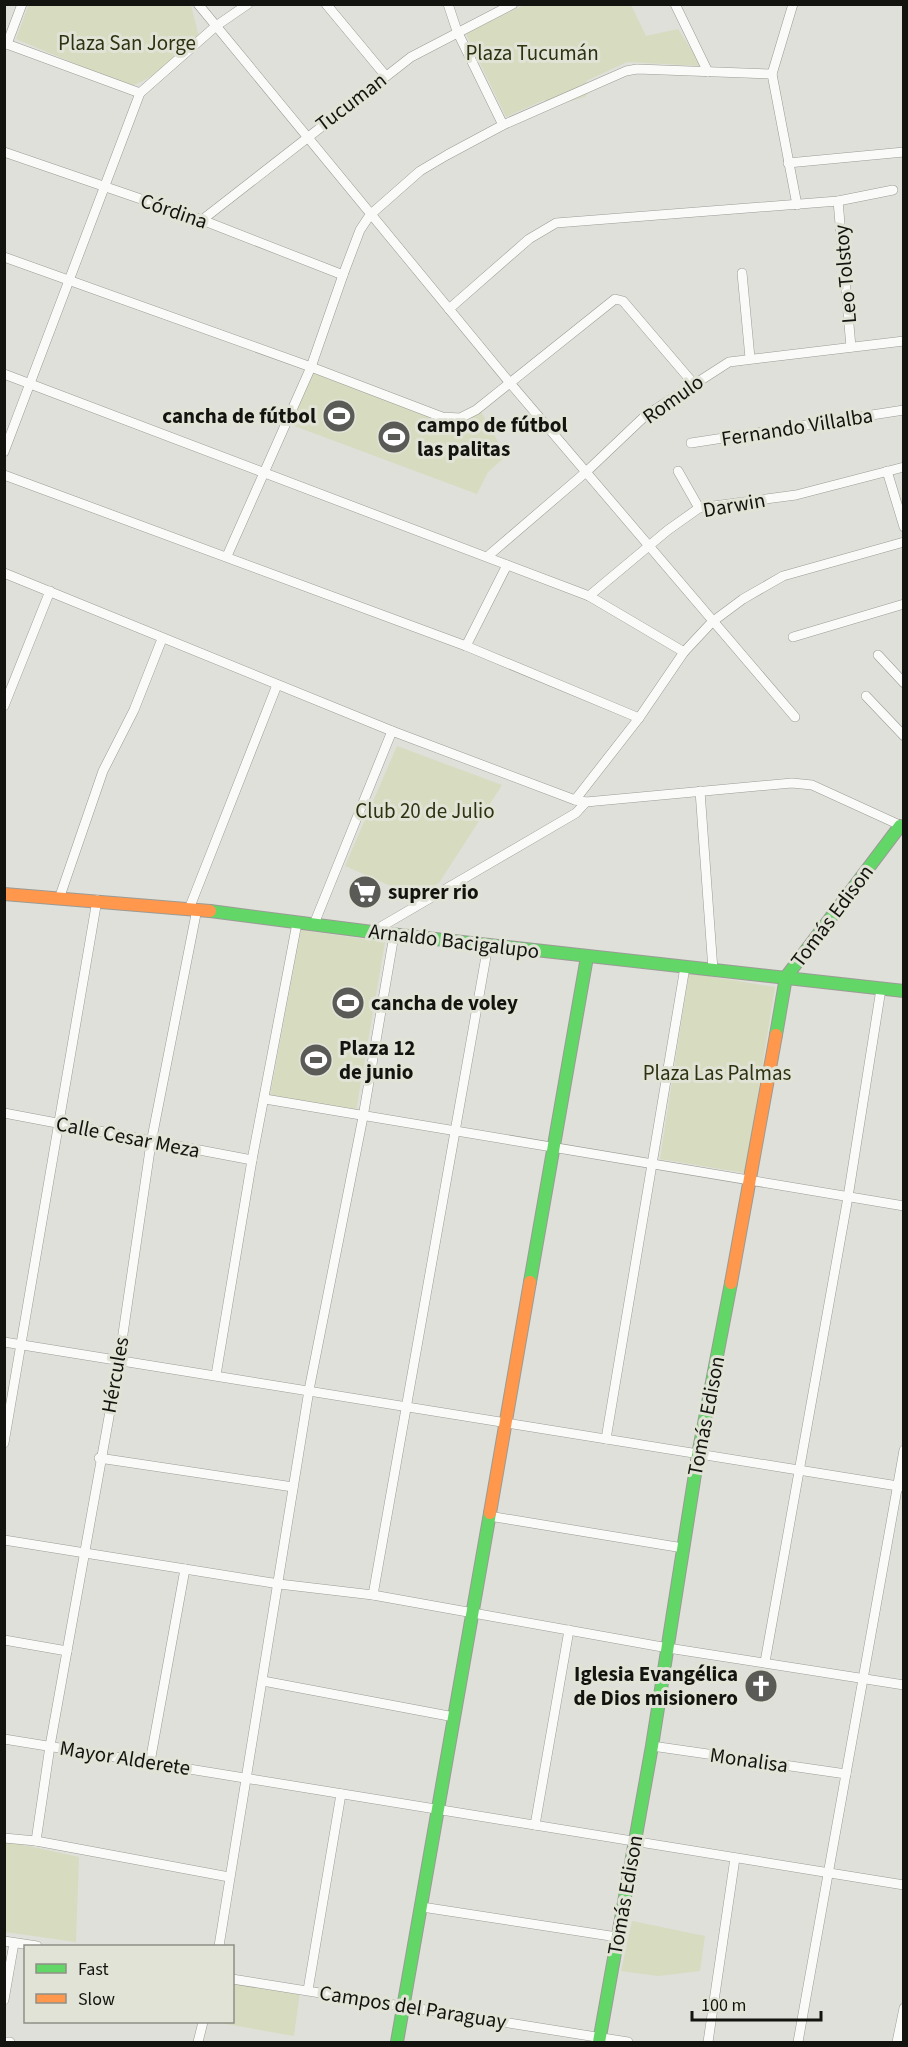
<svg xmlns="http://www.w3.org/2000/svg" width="908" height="2047" font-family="'Source Sans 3',sans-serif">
	<rect width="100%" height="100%" fill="#dfe0d9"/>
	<g fill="#d7dbbf">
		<path d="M 29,4 L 191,5 L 199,37 C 182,51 150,83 129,86 L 16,39 Z"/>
		<polygon points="524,5 631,5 646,36 678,29 702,66 627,62 586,81 590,91 585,97 571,101 550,103 544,100 506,117 465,32"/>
		<polygon points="312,371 445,423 480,410 506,456 488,472 477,494 289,424"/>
		<polygon points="397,746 502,785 439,883 416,897 345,866"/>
		<polygon points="301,930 385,942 356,1111 270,1095"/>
		<polygon points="689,973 775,987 745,1173 660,1159"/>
		<polygon points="10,1842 79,1857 76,1942 5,1932 4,1844"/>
		<polygon points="632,1921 705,1936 700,1971 658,1976 621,1971"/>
		<polygon points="233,1981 300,1991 294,2036 214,2022 232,2022"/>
	</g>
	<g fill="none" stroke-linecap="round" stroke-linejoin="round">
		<defs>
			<g id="street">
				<polyline points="198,4 510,383 795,717"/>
				<polyline points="326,4 385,75"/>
				<polyline points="448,4 457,31 503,125"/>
				<polyline points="675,4 708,72"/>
				<polyline points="793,4 772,74 797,205"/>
				<polyline points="4,43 140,93"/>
				<polyline points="7,44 22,4"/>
				<polyline points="4,152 202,220 343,275"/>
				<polyline points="788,163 904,152"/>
				<polyline points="838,201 851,347"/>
				<polyline points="202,220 411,57 513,4"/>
				<polyline points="4,257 311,367 442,417 460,418 476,410 615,299 623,301 693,383"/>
				<polyline points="742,273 750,358"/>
				<polyline points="449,309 529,239 556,223 838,201 893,190"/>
				<polyline points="4,374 589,596 684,652"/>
				<polyline points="691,443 904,410"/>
				<polyline points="4,452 140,93 216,26 248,4"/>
				<polyline points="678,471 699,508"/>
				<polyline points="887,471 904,527"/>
				<polyline points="4,475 466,646 639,718"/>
				<polyline points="227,556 311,367 343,275 360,230 370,215 420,171 447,155 503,125 626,71 637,69 772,74"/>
				<polyline points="488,556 586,472 645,416 729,362 904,341"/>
				<polyline points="4,573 392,731 575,800 586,802 792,783 812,785 904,827"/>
				<polyline points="589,596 668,530 699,508 796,495 904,467"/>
				<polyline points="793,637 904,604"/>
				<polyline points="466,646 507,565"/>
				<polyline points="878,655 904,683"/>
				<polyline points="866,696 904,736"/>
				<polyline points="4,706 50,591"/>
				<polyline points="700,791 713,970"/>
				<polyline points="575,800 639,718 684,652 712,622 743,599 783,576 904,542"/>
				<polyline points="60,896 103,771 134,710 162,639"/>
				<polyline points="189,909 277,685"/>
				<polyline points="314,924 392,731"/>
				<polyline points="372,932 576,813 586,802"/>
				<polyline points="265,1099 904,1206"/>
				<polyline points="4,1113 252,1160"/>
				<polyline points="4,1342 904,1487"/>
				<polyline points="216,1375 252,1160 297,923"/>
				<polyline points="606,1439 685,967"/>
				<polyline points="4,1443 97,900"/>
				<polyline points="99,1458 293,1487"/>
				<polyline points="489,1516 683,1548"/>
				<polyline points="4,1540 279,1584 373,1595 668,1648 904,1685"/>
				<polyline points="373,1595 488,945"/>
				<polyline points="4,1640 67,1651"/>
				<polyline points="765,1662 848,1197 881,989"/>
				<polyline points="263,1681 454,1717"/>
				<polyline points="4,1739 904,1885"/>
				<polyline points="652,1746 846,1774"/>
				<polyline points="150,1762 185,1569"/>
				<polyline points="535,1825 569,1630"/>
				<polyline points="4,1838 36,1841 229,1877"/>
				<polyline points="36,1841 50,1746 119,1361 151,1143 197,909"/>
				<polyline points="422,1907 617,1937"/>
				<polyline points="4,1941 37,1946"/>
				<polyline points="219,1946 309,1390 363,1117 394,935"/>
				<polyline points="232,1979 628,2042"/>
				<polyline points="308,1990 341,1794"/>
				<polyline points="4,2000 14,1943"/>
				<polyline points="4,2042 10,2042"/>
				<polyline points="198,2042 203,2022"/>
				<polyline points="708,2042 735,1858"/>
				<polyline points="798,2042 904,1450"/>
				<polyline points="897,2042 904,2008"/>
			</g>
			<g id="fast">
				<polyline points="210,911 372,932 904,991"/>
				<polyline points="776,1035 786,977 900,826"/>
				<polyline points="530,1282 587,957"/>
				<polyline points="397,2042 490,1513"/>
				<polyline points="599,2042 652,1746 698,1455 731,1283"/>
			</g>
			<g id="slow">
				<polyline points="4,894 210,911"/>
				<polyline points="731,1283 776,1035"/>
				<polyline points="490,1513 530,1282"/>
			</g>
		</defs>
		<use href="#street" stroke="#9b9b96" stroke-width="10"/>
		<use href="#fast" stroke="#9b9b96" stroke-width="14"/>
		<use href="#slow" stroke="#9b9b96" stroke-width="14"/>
		<use href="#street" stroke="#fafaf9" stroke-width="9"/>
		<use href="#fast" stroke="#63d668" stroke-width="12"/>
		<use href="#slow" stroke="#ff974d" stroke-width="12"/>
	</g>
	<defs>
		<symbol id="stadium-disc" viewBox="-11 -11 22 22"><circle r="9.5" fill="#5a5b56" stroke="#e1e3d6"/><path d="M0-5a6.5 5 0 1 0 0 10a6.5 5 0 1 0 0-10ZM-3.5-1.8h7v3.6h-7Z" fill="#fff"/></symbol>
		<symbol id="supermarket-disc" viewBox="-11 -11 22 22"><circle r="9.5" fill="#5a5b56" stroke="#e1e3d6"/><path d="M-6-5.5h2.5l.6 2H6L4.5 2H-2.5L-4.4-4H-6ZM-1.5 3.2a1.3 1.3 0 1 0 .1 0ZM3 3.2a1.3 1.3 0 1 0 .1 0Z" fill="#fff"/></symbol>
		<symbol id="church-disc" viewBox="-11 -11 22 22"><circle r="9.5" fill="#5a5b56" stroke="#e1e3d6"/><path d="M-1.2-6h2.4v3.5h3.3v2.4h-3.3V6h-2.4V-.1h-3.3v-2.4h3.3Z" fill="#fff"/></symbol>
	</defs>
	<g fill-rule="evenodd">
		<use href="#stadium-disc" x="320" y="397" width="38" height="38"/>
		<use href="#stadium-disc" x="375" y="418" width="38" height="38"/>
		<use href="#supermarket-disc" x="346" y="873" width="38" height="38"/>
		<use href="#stadium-disc" x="329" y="984" width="38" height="38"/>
		<use href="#stadium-disc" x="297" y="1041" width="38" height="38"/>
		<use href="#church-disc" x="742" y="1667" width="38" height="38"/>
	</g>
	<g text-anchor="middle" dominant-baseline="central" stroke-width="6" stroke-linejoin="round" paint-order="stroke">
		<g font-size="21" fill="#2e3211" stroke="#e1e3d6">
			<text x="127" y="43">Plaza San Jorge</text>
			<text x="532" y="53">Plaza Tucumán</text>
			<text x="425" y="811">Club 20 de Julio</text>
			<text x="717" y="1073">Plaza Las Palmas</text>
		</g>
		<g font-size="21" fill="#13140f" stroke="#e1e3d6">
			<text transform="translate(351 102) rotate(-37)">Tucuman</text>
			<text transform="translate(174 211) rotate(19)">Córdina</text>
			<text transform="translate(845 274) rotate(-95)">Leo Tolstoy</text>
			<text transform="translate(673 399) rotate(-35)">Romulo</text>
			<text transform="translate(797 427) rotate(-9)">Fernando Villalba</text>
			<text transform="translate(734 505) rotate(-10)">Darwin</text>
			<text transform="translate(832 916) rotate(-53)">Tomás Edison</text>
			<text transform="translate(454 941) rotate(7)">Arnaldo Bacigalupo</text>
			<text transform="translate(128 1137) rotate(11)">Calle Cesar Meza</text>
			<text transform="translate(115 1375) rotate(-80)">Hércules</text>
			<text transform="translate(706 1416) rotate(-79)">Tomás Edison</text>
			<text transform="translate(125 1758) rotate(9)">Mayor Alderete</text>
			<text transform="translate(749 1760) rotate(8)">Monalisa</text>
			<text transform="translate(625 1895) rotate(-80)">Tomás Edison</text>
			<text transform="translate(413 2007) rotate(9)">Campos del Paraguay</text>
		</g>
		<g font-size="21" font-weight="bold" fill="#13140f" stroke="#e1e3d6" text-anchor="start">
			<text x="316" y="416" text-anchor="end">cancha de fútbol</text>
			<text x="417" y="425">campo de fútbol<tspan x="417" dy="24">las palitas</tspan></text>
			<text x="388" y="892">suprer rio</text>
			<text x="371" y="1003">cancha de voley</text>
			<text x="339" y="1048">Plaza 12<tspan x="339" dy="24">de junio</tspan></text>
			<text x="738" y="1674" text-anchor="end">Iglesia Evangélica<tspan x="738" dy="24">de Dios misionero</tspan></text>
		</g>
	</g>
	<rect width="908" height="2047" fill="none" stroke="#13140f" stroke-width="12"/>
	<rect x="24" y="1945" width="210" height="78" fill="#e1e3d6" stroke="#8f9086" stroke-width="1.5"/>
	<rect x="36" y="1964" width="30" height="9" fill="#63d668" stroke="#8f9086" stroke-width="1.5"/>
	<text x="78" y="1975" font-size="18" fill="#13140f">Fast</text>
	<rect x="36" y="1994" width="30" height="9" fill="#ff974d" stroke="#8f9086" stroke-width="1.5"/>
	<text x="78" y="2005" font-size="18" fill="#13140f">Slow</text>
	<path d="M692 2011v9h129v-9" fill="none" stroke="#13140f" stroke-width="3"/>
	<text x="701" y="2011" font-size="18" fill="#13140f" stroke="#e1e3d6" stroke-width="4.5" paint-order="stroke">100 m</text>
</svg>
